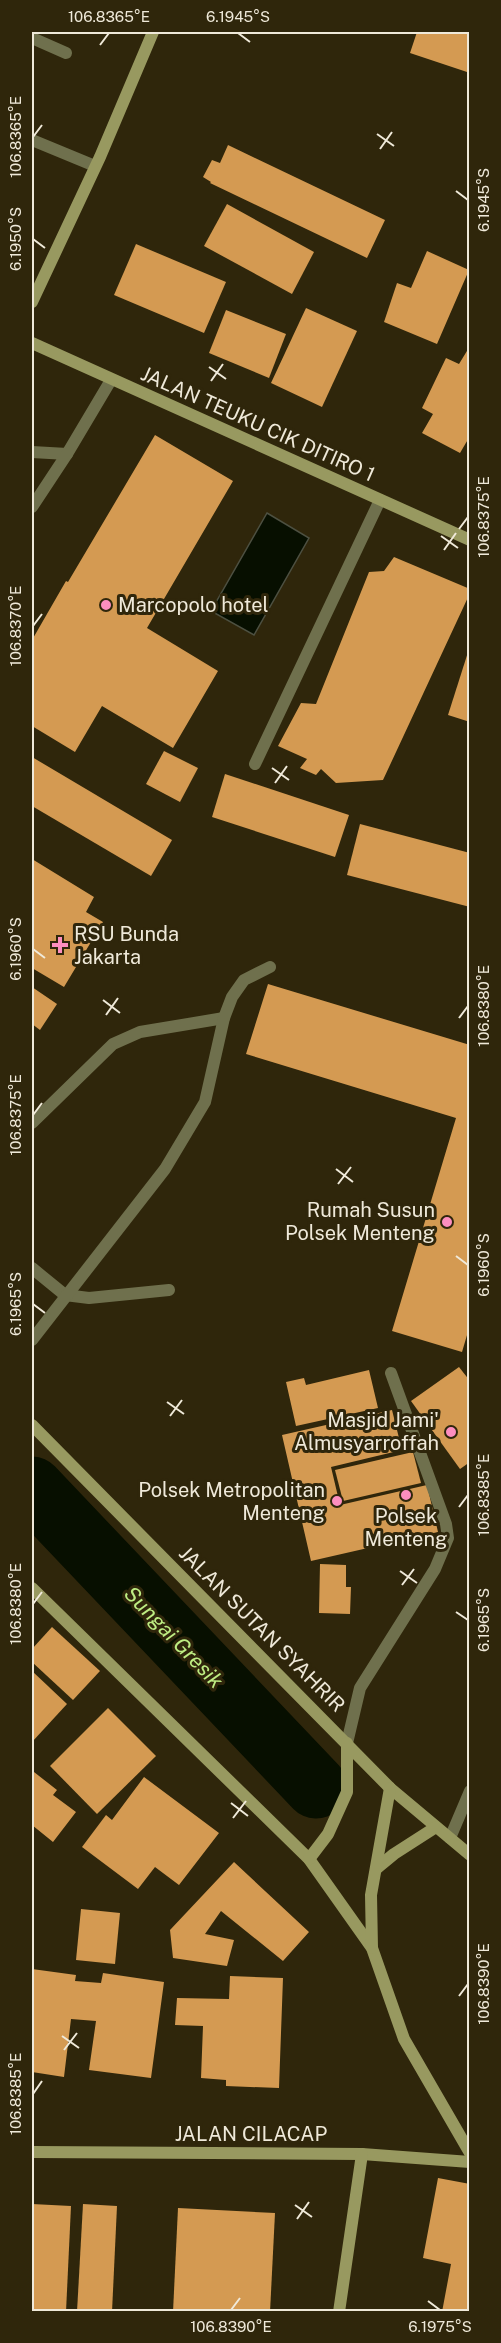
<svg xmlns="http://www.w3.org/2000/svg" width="501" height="2343" font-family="'Public Sans',sans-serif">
	<rect width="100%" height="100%" fill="#2f260b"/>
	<polygon fill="#070f00" stroke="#4d5041" stroke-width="1.5" points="267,513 309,538 254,635 211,611"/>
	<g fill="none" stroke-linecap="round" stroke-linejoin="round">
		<polyline stroke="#070f00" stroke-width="63" points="32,1488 316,1787"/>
	</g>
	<g fill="#d49a52">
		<polygon points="417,32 462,32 470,34 470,73 410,53"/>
		<polygon points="228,145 385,220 367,258 210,183 211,182 203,177 212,160 220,163"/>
		<polygon points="227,204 314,252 292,294 204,246"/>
		<polygon points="136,244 226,282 204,333 114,295"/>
		<polygon points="427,251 469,270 437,344 384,322 397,283 411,288"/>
		<polygon points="306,308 357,331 322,407 271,383"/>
		<polygon points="226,310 286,334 269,378 209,353"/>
		<polygon points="470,346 470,436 460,453 422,433 433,414 422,408 446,358 459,364"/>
		<polygon points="155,435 233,481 147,628 218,671 173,748 102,706 75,752 32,726 32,640 66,581 68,582"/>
		<polygon points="394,557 470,589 470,593 383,780 336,783 321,769 316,775 300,768 307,759 278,746 301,703 316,704 369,572 384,571"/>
		<polygon points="469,649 470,649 470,722 448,715"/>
		<polygon points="164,751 198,768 180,802 146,784"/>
		<polygon points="32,757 172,840 151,876 32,806"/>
		<polygon points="225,774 349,815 335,857 212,817"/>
		<polygon points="360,824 470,853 470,907 347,875"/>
		<polygon points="32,859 94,897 86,912 103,922 64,987 32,968"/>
		<polygon points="268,984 470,1045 470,1325 462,1352 392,1331 456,1118 246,1054"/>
		<polygon points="32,987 57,1004 40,1030 32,1024"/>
		<polygon points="459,1367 470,1381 470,1462 460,1469 411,1401"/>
		<polygon points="369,1370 378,1408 296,1426 286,1382 304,1378 306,1385"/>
		<polygon points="392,1410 402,1450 331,1467 340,1505 427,1485 438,1532 311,1561 282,1435"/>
		<polygon points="413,1452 421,1483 343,1501 335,1470"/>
		<polygon points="320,1564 346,1565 346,1587 351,1587 350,1614 319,1613"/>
		<polygon points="52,1627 100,1671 73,1700 32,1662 32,1649"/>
		<polygon points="32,1671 67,1704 32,1742"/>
		<polygon points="108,1708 156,1756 97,1814 50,1766"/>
		<polygon points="34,1772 57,1790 53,1795 76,1812 53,1842 32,1825 32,1774"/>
		<polygon points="144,1777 219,1833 179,1885 155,1867 138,1889 82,1847 106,1815 112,1820"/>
		<polygon points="234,1862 309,1932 283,1961 221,1911 205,1934 234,1940 227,1966 173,1958 170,1930"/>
		<polygon points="81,1909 120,1913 115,1964 76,1960"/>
		<polygon points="32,1969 76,1975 75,1981 101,1983 103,1973 164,1982 151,2078 89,2070 96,2021 71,2019 64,2077 32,2072"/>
		<polygon points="230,1976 283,1978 279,2088 226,2086 226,2080 201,2078 203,2026 175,2025 177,1998 229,1999"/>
		<polygon points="438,2178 470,2184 470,2312 442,2312 451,2264 423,2258"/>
		<polygon points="32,2204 71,2206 66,2312 32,2312"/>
		<polygon points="83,2204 117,2206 112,2312 77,2312"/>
		<polygon points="178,2208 275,2213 270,2312 173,2312"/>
	</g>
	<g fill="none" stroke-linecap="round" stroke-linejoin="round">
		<g stroke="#6f704d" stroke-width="12">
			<polyline points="32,38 66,53"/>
			<polyline points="32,140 95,166"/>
			<polyline points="32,452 67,454"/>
			<polyline points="32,507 67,454 111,380"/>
			<polyline points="32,1123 113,1044 140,1032 224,1018"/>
			<polyline points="32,1268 65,1295 89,1298 169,1290"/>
			<polyline points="32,1340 165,1169 205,1102 224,1018 232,997 244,980 270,967"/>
			<polyline points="347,1743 360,1688 435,1569 448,1538 446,1524 391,1373"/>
		</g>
		<g stroke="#6f704d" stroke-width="12">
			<polyline points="255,764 380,500"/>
			<polyline points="450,1838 470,1791"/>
		</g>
		<g stroke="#989960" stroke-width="12">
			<polyline points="32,302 100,157 153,32"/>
			<polyline points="32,343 470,540"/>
			<polyline points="32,1425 390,1788 470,1855"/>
			<polyline points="32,1588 309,1859 372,1948 404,2039 470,2153"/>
			<polyline points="309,1859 328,1834 347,1792 347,1743"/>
			<polyline points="377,1868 394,1854 436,1827"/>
			<polyline points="372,1948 371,1895 390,1788"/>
			<polyline points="32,2152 362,2154 470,2162"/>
			<polyline points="339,2312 362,2154"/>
		</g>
	</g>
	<path fill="none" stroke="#efe9d9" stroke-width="2" d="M 238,33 L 250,42M 100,45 L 109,33M 377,134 L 394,146M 33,137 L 42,125M 380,149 L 392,132M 456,191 L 468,200M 33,239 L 45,248M 209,367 L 226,379M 211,381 L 223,364M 459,529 L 468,517M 441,536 L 458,548M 444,550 L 456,533M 33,626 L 42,614M 272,768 L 289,780M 275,783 L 287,766M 33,949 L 45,958M 103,1000 L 120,1013M 106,1015 L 118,998M 459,1018 L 468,1006M 33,1115 L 42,1103M 336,1169 L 353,1182M 338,1184 L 351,1167M 456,1256 L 468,1265M 33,1304 L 45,1313M 167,1402 L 184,1414M 170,1416 L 182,1400M 459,1507 L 468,1495M 400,1571 L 417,1583M 402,1585 L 414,1569M 33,1604 L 42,1592M 456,1612 L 468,1620M 231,1803 L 248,1816M 233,1818 L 246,1801M 459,1996 L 468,1984M 62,2036 L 79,2048M 64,2050 L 77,2033M 33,2094 L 42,2081M 295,2205 L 312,2217M 297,2219 L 309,2202M 428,2301 L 440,2310M 231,2310 L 240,2298"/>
	<g fill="#fd8ebf" stroke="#2f260b" stroke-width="2">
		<circle cx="106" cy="605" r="6"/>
		<path d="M57 936h6v6h6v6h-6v6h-6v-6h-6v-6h6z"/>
		<circle cx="447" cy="1222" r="6"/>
		<circle cx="451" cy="1432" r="6"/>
		<circle cx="406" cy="1495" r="6"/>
		<circle cx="337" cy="1501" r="6"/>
	</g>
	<g text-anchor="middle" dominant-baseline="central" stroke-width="6" stroke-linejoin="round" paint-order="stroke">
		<g font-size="20" fill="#efe9d9" stroke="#2f260b">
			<text transform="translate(258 424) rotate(24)">JALAN TEUKU CIK DITIRO 1</text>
			<text transform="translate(262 1629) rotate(45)">JALAN SUTAN SYAHRIR</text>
			<text x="251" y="2134">JALAN CILACAP</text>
		</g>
		<g font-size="20" fill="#efe9d9" stroke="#2f260b" text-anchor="end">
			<text x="118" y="605" text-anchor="start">Marcopolo hotel</text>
			<text x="74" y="934" text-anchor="start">RSU Bunda<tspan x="74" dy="23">Jakarta</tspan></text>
			<text x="435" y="1210">Rumah Susun<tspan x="435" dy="23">Polsek Menteng</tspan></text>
			<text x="439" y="1420">Masjid Jami'<tspan x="439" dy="23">Almusyarroffah</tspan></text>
			<text x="325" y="1490">Polsek Metropolitan<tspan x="325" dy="23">Menteng</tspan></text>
			<text x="406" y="1516" text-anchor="middle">Polsek<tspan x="406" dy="23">Menteng</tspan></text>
		</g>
		<g font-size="21" font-style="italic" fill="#beed83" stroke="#2f260b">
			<text transform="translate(174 1637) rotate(46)">Sungai Gresik</text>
		</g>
	</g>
	<rect width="501" height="2343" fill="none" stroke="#2f260b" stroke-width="66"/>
	<rect x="33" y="33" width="435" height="2277" fill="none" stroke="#efe9d9" stroke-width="2"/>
	<g font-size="15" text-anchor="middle" fill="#efe9d9">
		<text x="109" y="22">106.8365°E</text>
		<text x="238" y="22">6.1945°S</text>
		<text transform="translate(16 137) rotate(-90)" y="5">106.8365°E</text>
		<text transform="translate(484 200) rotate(-90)" y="5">6.1945°S</text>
		<text transform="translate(16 239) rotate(-90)" y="5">6.1950°S</text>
		<text transform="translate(484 517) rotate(-90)" y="5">106.8375°E</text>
		<text transform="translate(16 626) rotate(-90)" y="5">106.8370°E</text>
		<text transform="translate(16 949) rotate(-90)" y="5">6.1960°S</text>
		<text transform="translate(484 1006) rotate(-90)" y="5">106.8380°E</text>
		<text transform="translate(16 1115) rotate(-90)" y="5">106.8375°E</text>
		<text transform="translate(484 1265) rotate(-90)" y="5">6.1960°S</text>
		<text transform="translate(16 1304) rotate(-90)" y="5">6.1965°S</text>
		<text transform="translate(484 1495) rotate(-90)" y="5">106.8385°E</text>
		<text transform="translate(16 1604) rotate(-90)" y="5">106.8380°E</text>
		<text transform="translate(484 1620) rotate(-90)" y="5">6.1965°S</text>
		<text transform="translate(484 1984) rotate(-90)" y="5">106.8390°E</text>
		<text transform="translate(16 2094) rotate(-90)" y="5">106.8385°E</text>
		<text x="231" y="2332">106.8390°E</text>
		<text x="440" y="2332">6.1975°S</text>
	</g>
</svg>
